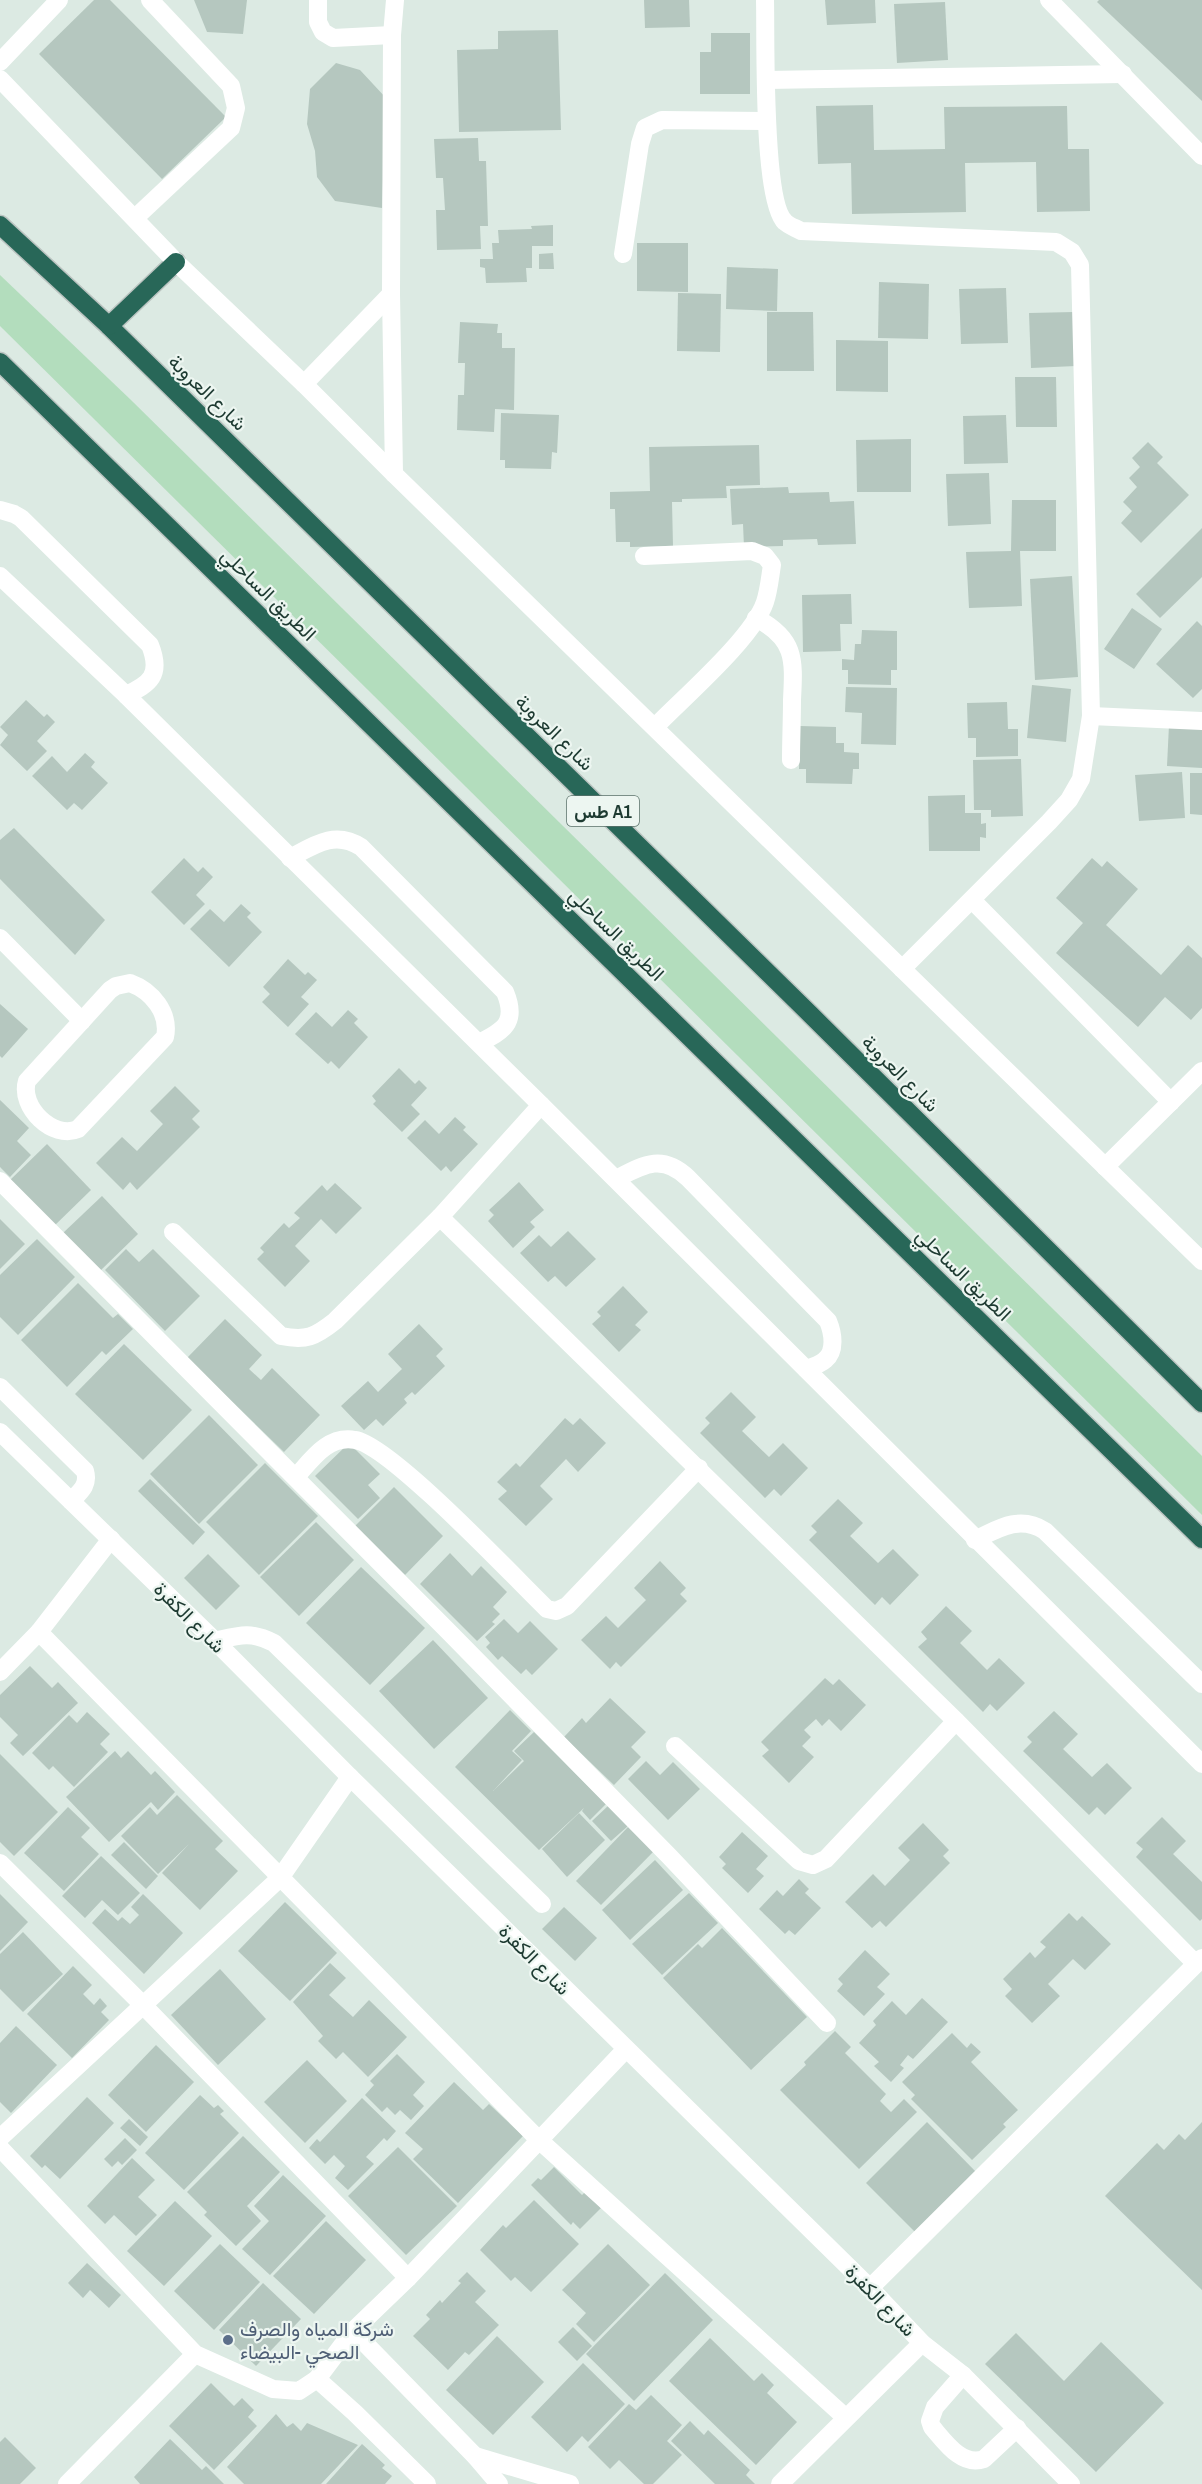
<svg xmlns="http://www.w3.org/2000/svg" width="1202" height="2484" font-family="'Archivo Narrow',Vazirmatn,sans-serif">
	<rect width="100%" height="100%" fill="#dceae3"/>
	<polygon fill="#b3ddbd" points="0,275 131,400 1202,1456 1202,1515 0,326"/>
	<g fill="#b5c7bf">
		<polygon points="94,0 110,0 226,117 162,179 39,54"/>
		<polygon points="194,0 247,0 243,34 207,32"/>
		<polygon points="644,0 689,0 690,27 645,28"/>
		<polygon points="825,0 875,0 876,23 827,25"/>
		<polygon points="1099,0 1202,0 1202,101 1097,2"/>
		<polygon points="945,2 948,60 897,63 894,4"/>
		<polygon points="558,30 561,130 459,132 457,50 498,49 498,31"/>
		<polygon points="711,33 750,33 750,94 700,94 700,52 711,52"/>
		<polygon points="336,63 360,70 386,98 382,208 335,201 317,177 315,151 307,124 310,89"/>
		<polygon points="873,105 874,150 945,149 944,107 1067,106 1068,149 1089,149 1090,211 1037,212 1036,162 965,163 966,212 852,214 851,163 818,164 816,106"/>
		<polygon points="478,138 479,161 486,161 488,226 480,226 481,249 437,250 436,210 445,210 443,178 436,178 434,139"/>
		<polygon points="553,225 553,246 532,246 532,268 526,268 527,282 486,283 485,268 480,267 480,259 493,259 492,243 499,243 498,230 532,229 531,226"/>
		<polygon points="637,243 688,243 688,292 637,291"/>
		<polygon points="553,253 554,269 539,269 539,254"/>
		<polygon points="727,267 778,269 777,311 726,309"/>
		<polygon points="879,282 929,284 928,339 878,338"/>
		<polygon points="1006,288 1008,343 961,344 959,289"/>
		<polygon points="678,293 721,294 720,352 677,351"/>
		<polygon points="767,312 813,312 814,371 767,371"/>
		<polygon points="1074,312 1076,366 1031,368 1029,313"/>
		<polygon points="460,322 498,324 497,333 502,333 502,348 515,348 514,410 495,409 494,432 457,430 458,395 464,395 465,363 458,363"/>
		<polygon points="836,340 888,341 888,392 836,391"/>
		<polygon points="1015,377 1056,377 1057,427 1016,427"/>
		<polygon points="501,413 559,415 557,453 552,452 551,469 505,468 505,460 500,460"/>
		<polygon points="1006,415 1008,463 964,464 963,416"/>
		<polygon points="911,439 911,492 857,492 856,440"/>
		<polygon points="1148,442 1163,457 1157,463 1189,495 1141,543 1121,523 1132,511 1123,502 1137,487 1129,478 1140,467 1132,458"/>
		<polygon points="759,445 760,485 726,486 727,498 682,499 682,502 672,502 673,546 630,547 630,542 616,542 615,509 610,509 610,492 650,491 649,447"/>
		<polygon points="989,473 991,524 948,526 946,474"/>
		<polygon points="788,487 789,493 829,492 830,502 854,501 856,544 818,545 817,539 783,540 783,546 744,547 743,524 732,525 730,489"/>
		<polygon points="1012,500 1056,500 1056,551 1020,551 1022,606 969,608 966,552 1011,551"/>
		<polygon points="1202,528 1202,577 1160,618 1136,594"/>
		<polygon points="1072,576 1078,677 1035,680 1030,579"/>
		<polygon points="851,594 852,624 840,624 841,651 803,652 802,595"/>
		<polygon points="1132,608 1162,629 1134,669 1104,649"/>
		<polygon points="1197,621 1202,626 1202,689 1193,698 1156,664"/>
		<polygon points="862,630 897,631 897,670 891,670 891,685 848,684 848,670 842,670 842,659 854,660 855,644 861,644"/>
		<polygon points="1032,685 1071,689 1066,742 1027,738"/>
		<polygon points="846,687 897,688 896,745 861,744 862,713 845,712"/>
		<polygon points="26,700 44,717 47,714 55,722 37,741 47,751 27,771 0,745 8,735 0,727"/>
		<polygon points="1007,702 1008,729 1018,729 1018,756 976,757 976,738 968,738 967,703"/>
		<polygon points="1169,725 1202,727 1202,768 1167,766"/>
		<polygon points="800,726 836,727 836,743 844,743 844,752 859,753 859,769 853,769 852,784 806,783 806,769 799,769"/>
		<polygon points="85,753 95,762 91,767 108,783 82,810 74,803 67,810 32,776 52,756 67,772"/>
		<polygon points="1021,759 1023,816 991,817 991,810 974,810 973,760"/>
		<polygon points="1182,772 1185,818 1139,821 1135,775"/>
		<polygon points="1190,773 1202,773 1202,815 1190,814"/>
		<polygon points="965,795 965,813 981,813 981,824 986,823 986,838 980,837 980,851 929,851 928,796"/>
		<polygon points="14,828 105,920 75,955 0,879 0,840"/>
		<polygon points="184,858 198,872 203,867 213,877 196,895 205,904 184,925 151,892"/>
		<polygon points="1092,858 1102,867 1107,861 1138,889 1106,925 1161,975 1188,945 1202,958 1202,1008 1191,1020 1165,997 1138,1027 1056,953 1083,923 1056,898"/>
		<polygon points="241,904 251,913 247,917 262,932 229,967 190,929 210,909 224,922"/>
		<polygon points="288,959 305,975 308,972 317,980 301,997 309,1004 288,1027 262,1002 270,994 263,987"/>
		<polygon points="0,1004 28,1029 2,1058 0,1056"/>
		<polygon points="348,1010 358,1019 354,1023 368,1037 339,1069 331,1061 328,1064 295,1034 316,1012 332,1027"/>
		<polygon points="399,1068 415,1084 419,1080 427,1088 411,1105 420,1114 402,1132 373,1104 376,1101 372,1096"/>
		<polygon points="175,1086 200,1111 192,1119 200,1127 137,1190 130,1182 123,1190 96,1163 122,1137 137,1151 163,1124 150,1111"/>
		<polygon points="0,1100 29,1128 17,1141 31,1155 10,1177 0,1167"/>
		<polygon points="455,1117 466,1127 463,1130 478,1144 451,1172 446,1166 441,1171 407,1138 425,1120 439,1134"/>
		<polygon points="47,1144 91,1190 50,1230 6,1184"/>
		<polygon points="519,1182 544,1210 530,1222 535,1227 513,1248 488,1221 494,1215 489,1210"/>
		<polygon points="335,1183 362,1208 336,1234 321,1219 295,1246 310,1261 285,1287 257,1259 264,1252 260,1248 284,1223 289,1228 300,1218 294,1213 322,1185 327,1191"/>
		<polygon points="102,1196 138,1234 99,1272 63,1233"/>
		<polygon points="0,1219 25,1244 0,1269"/>
		<polygon points="568,1231 596,1259 566,1287 555,1276 548,1282 520,1253 539,1235 551,1247"/>
		<polygon points="37,1239 75,1277 18,1335 0,1317 0,1275"/>
		<polygon points="126,1249 139,1262 153,1249 200,1296 165,1331 105,1270"/>
		<polygon points="78,1283 113,1318 118,1314 133,1329 106,1355 102,1351 67,1387 21,1340"/>
		<polygon points="623,1286 648,1312 635,1325 641,1330 619,1352 592,1324 601,1316 597,1312"/>
		<polygon points="225,1319 262,1355 249,1369 261,1380 272,1368 320,1415 284,1452 187,1358"/>
		<polygon points="419,1324 443,1349 436,1356 445,1366 415,1395 412,1392 404,1399 407,1403 383,1426 376,1419 364,1430 341,1406 368,1381 378,1392 402,1369 388,1354"/>
		<polygon points="124,1344 192,1410 143,1460 75,1394"/>
		<polygon points="731,1392 756,1417 742,1431 769,1457 783,1443 808,1468 781,1496 774,1489 765,1498 700,1433 710,1423 705,1418"/>
		<polygon points="209,1415 258,1465 199,1524 150,1474"/>
		<polygon points="565,1418 573,1425 580,1418 606,1443 578,1472 566,1459 540,1486 553,1499 526,1526 498,1499 507,1491 497,1482 516,1463 520,1467"/>
		<polygon points="349,1443 380,1474 368,1485 380,1498 358,1519 315,1476"/>
		<polygon points="265,1463 318,1516 259,1575 206,1522"/>
		<polygon points="150,1479 205,1532 193,1545 138,1491"/>
		<polygon points="394,1487 443,1536 405,1575 355,1526"/>
		<polygon points="838,1499 863,1523 850,1536 878,1563 893,1549 919,1575 890,1605 882,1597 875,1605 809,1540 817,1532 811,1526"/>
		<polygon points="316,1522 354,1560 299,1616 260,1577"/>
		<polygon points="450,1553 472,1576 481,1566 507,1592 493,1607 500,1614 492,1622 495,1624 477,1641 420,1584"/>
		<polygon points="208,1554 240,1586 216,1610 184,1578"/>
		<polygon points="660,1561 686,1588 680,1594 687,1601 621,1667 616,1662 610,1669 581,1640 606,1616 618,1628 646,1600 634,1588"/>
		<polygon points="361,1567 425,1628 370,1685 306,1623"/>
		<polygon points="946,1606 972,1631 960,1643 987,1670 999,1658 1025,1683 997,1711 990,1704 983,1712 918,1647 927,1639 921,1632"/>
		<polygon points="504,1619 518,1633 530,1621 558,1649 532,1675 526,1669 521,1674 502,1656 498,1660 486,1647 490,1643 485,1637"/>
		<polygon points="433,1640 488,1698 434,1749 379,1691"/>
		<polygon points="30,1666 52,1688 58,1682 78,1703 23,1756 10,1743 18,1735 0,1717 0,1695"/>
		<polygon points="825,1678 833,1685 839,1679 866,1705 841,1731 829,1719 822,1726 816,1719 804,1730 811,1737 802,1746 814,1757 789,1783 762,1756 769,1750 761,1742"/>
		<polygon points="610,1698 646,1732 631,1747 641,1757 614,1785 564,1737 582,1718 586,1723"/>
		<polygon points="510,1710 531,1731 512,1751 522,1760 493,1791 524,1761 514,1751 534,1732 606,1804 590,1820 582,1811 584,1808 539,1850 455,1767"/>
		<polygon points="1054,1711 1078,1734 1063,1749 1092,1777 1107,1763 1132,1788 1105,1815 1097,1807 1089,1815 1023,1751 1032,1742 1027,1737"/>
		<polygon points="87,1712 110,1734 100,1744 108,1752 74,1787 53,1766 49,1770 32,1753 69,1715 77,1723"/>
		<polygon points="115,1751 121,1758 128,1751 151,1775 155,1771 175,1792 158,1810 151,1802 109,1842 66,1797"/>
		<polygon points="0,1754 58,1812 14,1856 0,1842"/>
		<polygon points="646,1761 660,1775 673,1762 700,1789 668,1820 628,1779"/>
		<polygon points="177,1795 223,1841 215,1849 238,1871 200,1910 162,1873 189,1844 158,1874 121,1836 150,1807 157,1815"/>
		<polygon points="609,1805 628,1826 611,1841 592,1821"/>
		<polygon points="68,1807 90,1828 81,1837 99,1854 64,1891 24,1853"/>
		<polygon points="579,1813 605,1840 567,1877 542,1849"/>
		<polygon points="1162,1817 1186,1841 1173,1854 1202,1882 1202,1919 1200,1921 1136,1857 1143,1849 1136,1843"/>
		<polygon points="923,1823 949,1850 943,1856 950,1863 886,1927 880,1921 872,1928 845,1902 873,1874 885,1886 910,1860 898,1848"/>
		<polygon points="630,1825 655,1850 601,1905 576,1881"/>
		<polygon points="742,1832 768,1856 756,1869 764,1876 748,1893 722,1868 726,1864 719,1857"/>
		<polygon points="124,1842 158,1876 146,1889 111,1855"/>
		<polygon points="101,1856 140,1893 118,1915 102,1900 85,1918 62,1896"/>
		<polygon points="655,1860 683,1890 630,1940 602,1910"/>
		<polygon points="799,1879 809,1889 805,1893 821,1908 795,1935 789,1930 785,1934 759,1909 777,1890 783,1896"/>
		<polygon points="689,1893 718,1923 662,1975 632,1944"/>
		<polygon points="0,1894 28,1922 0,1951"/>
		<polygon points="143,1894 183,1933 144,1974 92,1923 105,1909 118,1921 122,1917 130,1924 139,1915 131,1907"/>
		<polygon points="285,1902 337,1953 290,2001 238,1951"/>
		<polygon points="564,1907 597,1938 575,1961 542,1929"/>
		<polygon points="1069,1913 1077,1921 1082,1916 1111,1944 1085,1970 1073,1959 1048,1984 1060,1996 1032,2023 1005,1996 1012,1989 1003,1979 1030,1952 1035,1958 1046,1947 1040,1942"/>
		<polygon points="722,1928 807,2017 751,2070 663,1978 698,1944 702,1948"/>
		<polygon points="23,1932 63,1974 23,2012 0,1989 0,1954"/>
		<polygon points="865,1950 890,1974 877,1987 885,1994 864,2016 837,1991 843,1984 838,1979"/>
		<polygon points="330,1963 346,1978 329,1995 353,2017 369,2000 407,2037 368,2077 343,2052 336,2059 318,2041 323,2036 293,2002"/>
		<polygon points="73,1966 92,1985 83,1994 94,2005 100,1998 107,2006 101,2012 109,2020 72,2058 27,2014"/>
		<polygon points="220,1969 266,2019 218,2065 171,2015"/>
		<polygon points="922,1998 948,2022 913,2059 908,2055 900,2065 904,2068 891,2082 874,2066 879,2062 859,2043 876,2025 873,2021 892,2001 906,2015"/>
		<polygon points="16,2026 57,2065 11,2113 0,2102 0,2043"/>
		<polygon points="835,2031 851,2047 845,2053 886,2094 880,2101 891,2112 904,2099 917,2112 859,2169 780,2090 806,2065 804,2062"/>
		<polygon points="952,2033 967,2048 971,2043 981,2052 971,2062 1018,2110 1003,2124 1006,2127 972,2160 911,2099 915,2095 902,2082"/>
		<polygon points="156,2045 194,2082 146,2132 108,2095"/>
		<polygon points="397,2054 425,2082 413,2095 424,2106 411,2120 400,2110 395,2115 387,2107 382,2112 365,2095 374,2085 370,2081"/>
		<polygon points="307,2060 347,2101 305,2143 264,2102"/>
		<polygon points="454,2082 483,2110 489,2104 523,2136 458,2203 413,2159 423,2149 405,2133"/>
		<polygon points="200,2095 214,2108 218,2105 224,2111 220,2114 239,2133 184,2190 145,2153"/>
		<polygon points="87,2097 114,2123 60,2179 45,2165 42,2168 30,2156"/>
		<polygon points="362,2098 396,2131 387,2141 384,2138 366,2157 374,2164 348,2190 335,2178 345,2166 334,2155 325,2164 309,2148 317,2139 320,2142"/>
		<polygon points="129,2119 148,2137 140,2146 120,2128"/>
		<polygon points="927,2122 977,2173 916,2233 866,2183"/>
		<polygon points="1202,2122 1202,2290 1105,2196 1157,2143 1164,2150 1179,2134 1185,2140"/>
		<polygon points="243,2136 280,2172 247,2206 261,2221 236,2246 204,2215 207,2212 187,2192"/>
		<polygon points="125,2138 137,2150 122,2165 118,2161 112,2167 104,2159"/>
		<polygon points="398,2147 457,2206 406,2255 348,2196"/>
		<polygon points="132,2158 155,2180 138,2197 157,2215 136,2236 114,2215 105,2224 87,2206"/>
		<polygon points="554,2167 582,2195 585,2192 601,2208 580,2229 573,2222 571,2225 531,2185 538,2178 541,2180"/>
		<polygon points="283,2175 326,2216 270,2275 242,2249 269,2221 254,2206"/>
		<polygon points="534,2200 579,2244 531,2292 515,2277 511,2281 480,2250 503,2225 506,2228"/>
		<polygon points="175,2201 212,2236 164,2286 127,2251"/>
		<polygon points="326,2221 366,2260 314,2314 273,2276"/>
		<polygon points="220,2244 260,2282 214,2330 174,2291"/>
		<polygon points="608,2244 650,2285 594,2342 576,2324 586,2313 562,2290"/>
		<polygon points="87,2263 121,2295 109,2308 90,2290 83,2298 68,2283"/>
		<polygon points="467,2272 486,2291 475,2302 499,2325 469,2355 465,2352 448,2370 413,2336 430,2319 426,2315 440,2300 442,2303 461,2283 458,2281"/>
		<polygon points="665,2273 713,2320 634,2401 586,2354"/>
		<polygon points="263,2283 301,2319 256,2366 219,2330"/>
		<polygon points="573,2327 592,2346 577,2361 558,2342"/>
		<polygon points="1016,2333 1064,2381 1101,2342 1164,2403 1096,2472 985,2364"/>
		<polygon points="497,2336 544,2382 493,2435 446,2390"/>
		<polygon points="710,2338 754,2381 762,2373 774,2385 767,2393 797,2422 756,2465 669,2381"/>
		<polygon points="583,2363 625,2404 588,2442 582,2436 567,2452 531,2417"/>
		<polygon points="211,2383 234,2406 242,2398 254,2410 248,2417 257,2426 214,2470 169,2426"/>
		<polygon points="651,2395 682,2425 667,2441 682,2455 653,2484 644,2484 619,2460 610,2469 588,2447 629,2404 636,2410"/>
		<polygon points="276,2414 287,2427 293,2423 301,2431 307,2423 358,2445 321,2484 244,2484 227,2467"/>
		<polygon points="690,2421 704,2435 708,2430 750,2470 746,2475 755,2484 715,2484 671,2441"/>
		<polygon points="5,2437 36,2468 20,2484 0,2484 0,2442"/>
		<polygon points="170,2439 202,2470 206,2466 224,2484 140,2484 134,2477"/>
		<polygon points="362,2444 385,2465 382,2468 392,2476 385,2484 326,2484"/>
	</g>
	<g fill="none" stroke-linecap="round" stroke-linejoin="round">
		<defs>
			<g id="highway">
				<polyline points="0,225 109,326 811,1015 1202,1403"/>
				<polyline points="109,326 176,262"/>
				<polyline points="0,362 1202,1539"/>
			</g>
		</defs>
		<use href="#highway" stroke="#bbc4c1" stroke-width="21"/>
		<g stroke="#fff" stroke-width="18">
			<polyline points="318,0 318,22 323,32 333,38 392,35"/>
			<path d="M 765,0 C 766,37 762,201 785,222 C 789,226 796,228 801,231 L 1056,242 L 1072,252 L 1080,265 L 1091,716 L 1081,779 L 1069,800 L 1049,822 L 902,969"/>
			<polyline points="1049,0 1202,156"/>
			<polyline points="0,62 59,0"/>
			<polyline points="0,79 176,262 304,384 394,474 1202,1261"/>
			<polyline points="767,80 1123,74"/>
			<polyline points="135,218 231,128 236,108 231,86 150,0"/>
			<polyline points="623,254 640,144 645,128 662,120 765,121"/>
			<polyline points="304,384 391,294"/>
			<polyline points="394,474 391,294 392,35 395,0"/>
			<path d="M 0,510 L 14,514 L 21,518 L 150,645 C 162,675 150,684 126,695"/>
			<path d="M 644,556 L 752,551 L 765,556 L 772,565 C 770,577 769,590 765,602 C 753,638 683,698 655,727"/>
			<polyline points="0,576 126,695 541,1105 1202,1764"/>
			<path d="M 756,618 C 796,639 794,660 792,700 C 792,720 791,740 791,760"/>
			<polyline points="1091,716 1202,721"/>
			<path d="M 290,858 C 314,845 335,830 361,847 L 505,992 C 518,1023 503,1031 479,1043"/>
			<polyline points="972,900 1171,1102"/>
			<polyline points="0,938 82,1021"/>
			<path d="M 130,983 C 152,991 170,1013 165,1037 L 78,1129 C 53,1140 19,1107 27,1081 L 110,990 L 116,986 Z"/>
			<polyline points="1105,1167 1202,1071"/>
			<path d="M 616,1179 C 643,1165 662,1153 688,1178 L 828,1321 C 833,1333 836,1351 825,1360 C 821,1364 812,1367 806,1369"/>
			<polyline points="0,1181 448,1631 669,1856 827,2023"/>
			<polyline points="440,1217 956,1721 1196,1964"/>
			<path d="M 173,1232 L 281,1336 C 306,1341 315,1337 335,1321 L 440,1217 L 541,1105"/>
			<path d="M 0,1387 L 85,1471 C 89,1485 81,1491 71,1501"/>
			<polyline points="0,1432 215,1641 350,1777 870,2288 922,2343 963,2375 1071,2484"/>
			<path d="M 296,1477 C 312,1459 328,1435 355,1440 C 390,1445 514,1577 547,1609 L 556,1611 L 567,1606 L 699,1468"/>
			<path d="M 975,1540 C 999,1528 1020,1515 1045,1531 L 1202,1684"/>
			<polyline points="39,1632 539,2140 845,2417"/>
			<path d="M 215,1641 C 240,1635 250,1631 274,1643 L 542,1904"/>
			<polyline points="0,1672 39,1632 111,1539"/>
			<polyline points="675,1746 799,1861 813,1865 826,1859 956,1721"/>
			<polyline points="0,1863 142,2004 408,2278"/>
			<polyline points="0,2138 280,1878 350,1777"/>
			<polyline points="0,2148 195,2354 273,2389 299,2391 317,2379 355,2413 427,2484"/>
			<polyline points="870,2288 1202,1958"/>
			<polyline points="353,2331 475,2456 499,2484"/>
			<path d="M 963,2375 L 935,2407 L 930,2421 L 932,2427 C 945,2442 962,2467 984,2459 L 1017,2428"/>
			<polyline points="317,2379 353,2331 408,2278 626,2049"/>
			<polyline points="475,2456 570,2484"/>
			<polyline points="67,2484 195,2354"/>
			<polyline points="780,2484 922,2343"/>
		</g>
		<use href="#highway" stroke="#286758" stroke-width="18"/>
	</g>
	<circle fill="#5c6f8a" stroke="#edf6f1" stroke-width="2" cx="228" cy="2340" r="6"/>
	<g text-anchor="middle" dominant-baseline="central" stroke-width="4.5" stroke-linejoin="round" paint-order="stroke">
		<rect fill="#edf6f1" stroke="#5b726b" stroke-width="1.5" x="567" y="796" width="72" height="30" rx="4.5"/>
		<g font-size="18" font-weight="bold" fill="#1d3a31">
			<text x="603" y="811">طس A1</text>
		</g>
		<g font-size="20" fill="#1d3a31" stroke="#edf6f1">
			<text transform="translate(208 392) rotate(44)">شارع العروبة</text>
			<text transform="translate(269 594) rotate(44)">الطريق الساحلي</text>
			<text transform="translate(555 732) rotate(44)">شارع العروبة</text>
			<text transform="translate(617 934) rotate(44)">الطريق الساحلي</text>
			<text transform="translate(901 1073) rotate(45)">شارع العروبة</text>
			<text transform="translate(964 1274) rotate(44)">الطريق الساحلي</text>
			<text transform="translate(190 1617) rotate(45)">شارع الكفرة</text>
			<text transform="translate(535 1959) rotate(45)">شارع الكفرة</text>
			<text transform="translate(881 2300) rotate(46)">شارع الكفرة</text>
		</g>
		<g font-size="20" fill="#4e5e75" stroke="#edf6f1" text-anchor="start">
			<text x="240" y="2328">شركة المياه والصرف<tspan x="240" dy="23">الصحي -البيضاء</tspan></text>
		</g>
	</g>
</svg>
